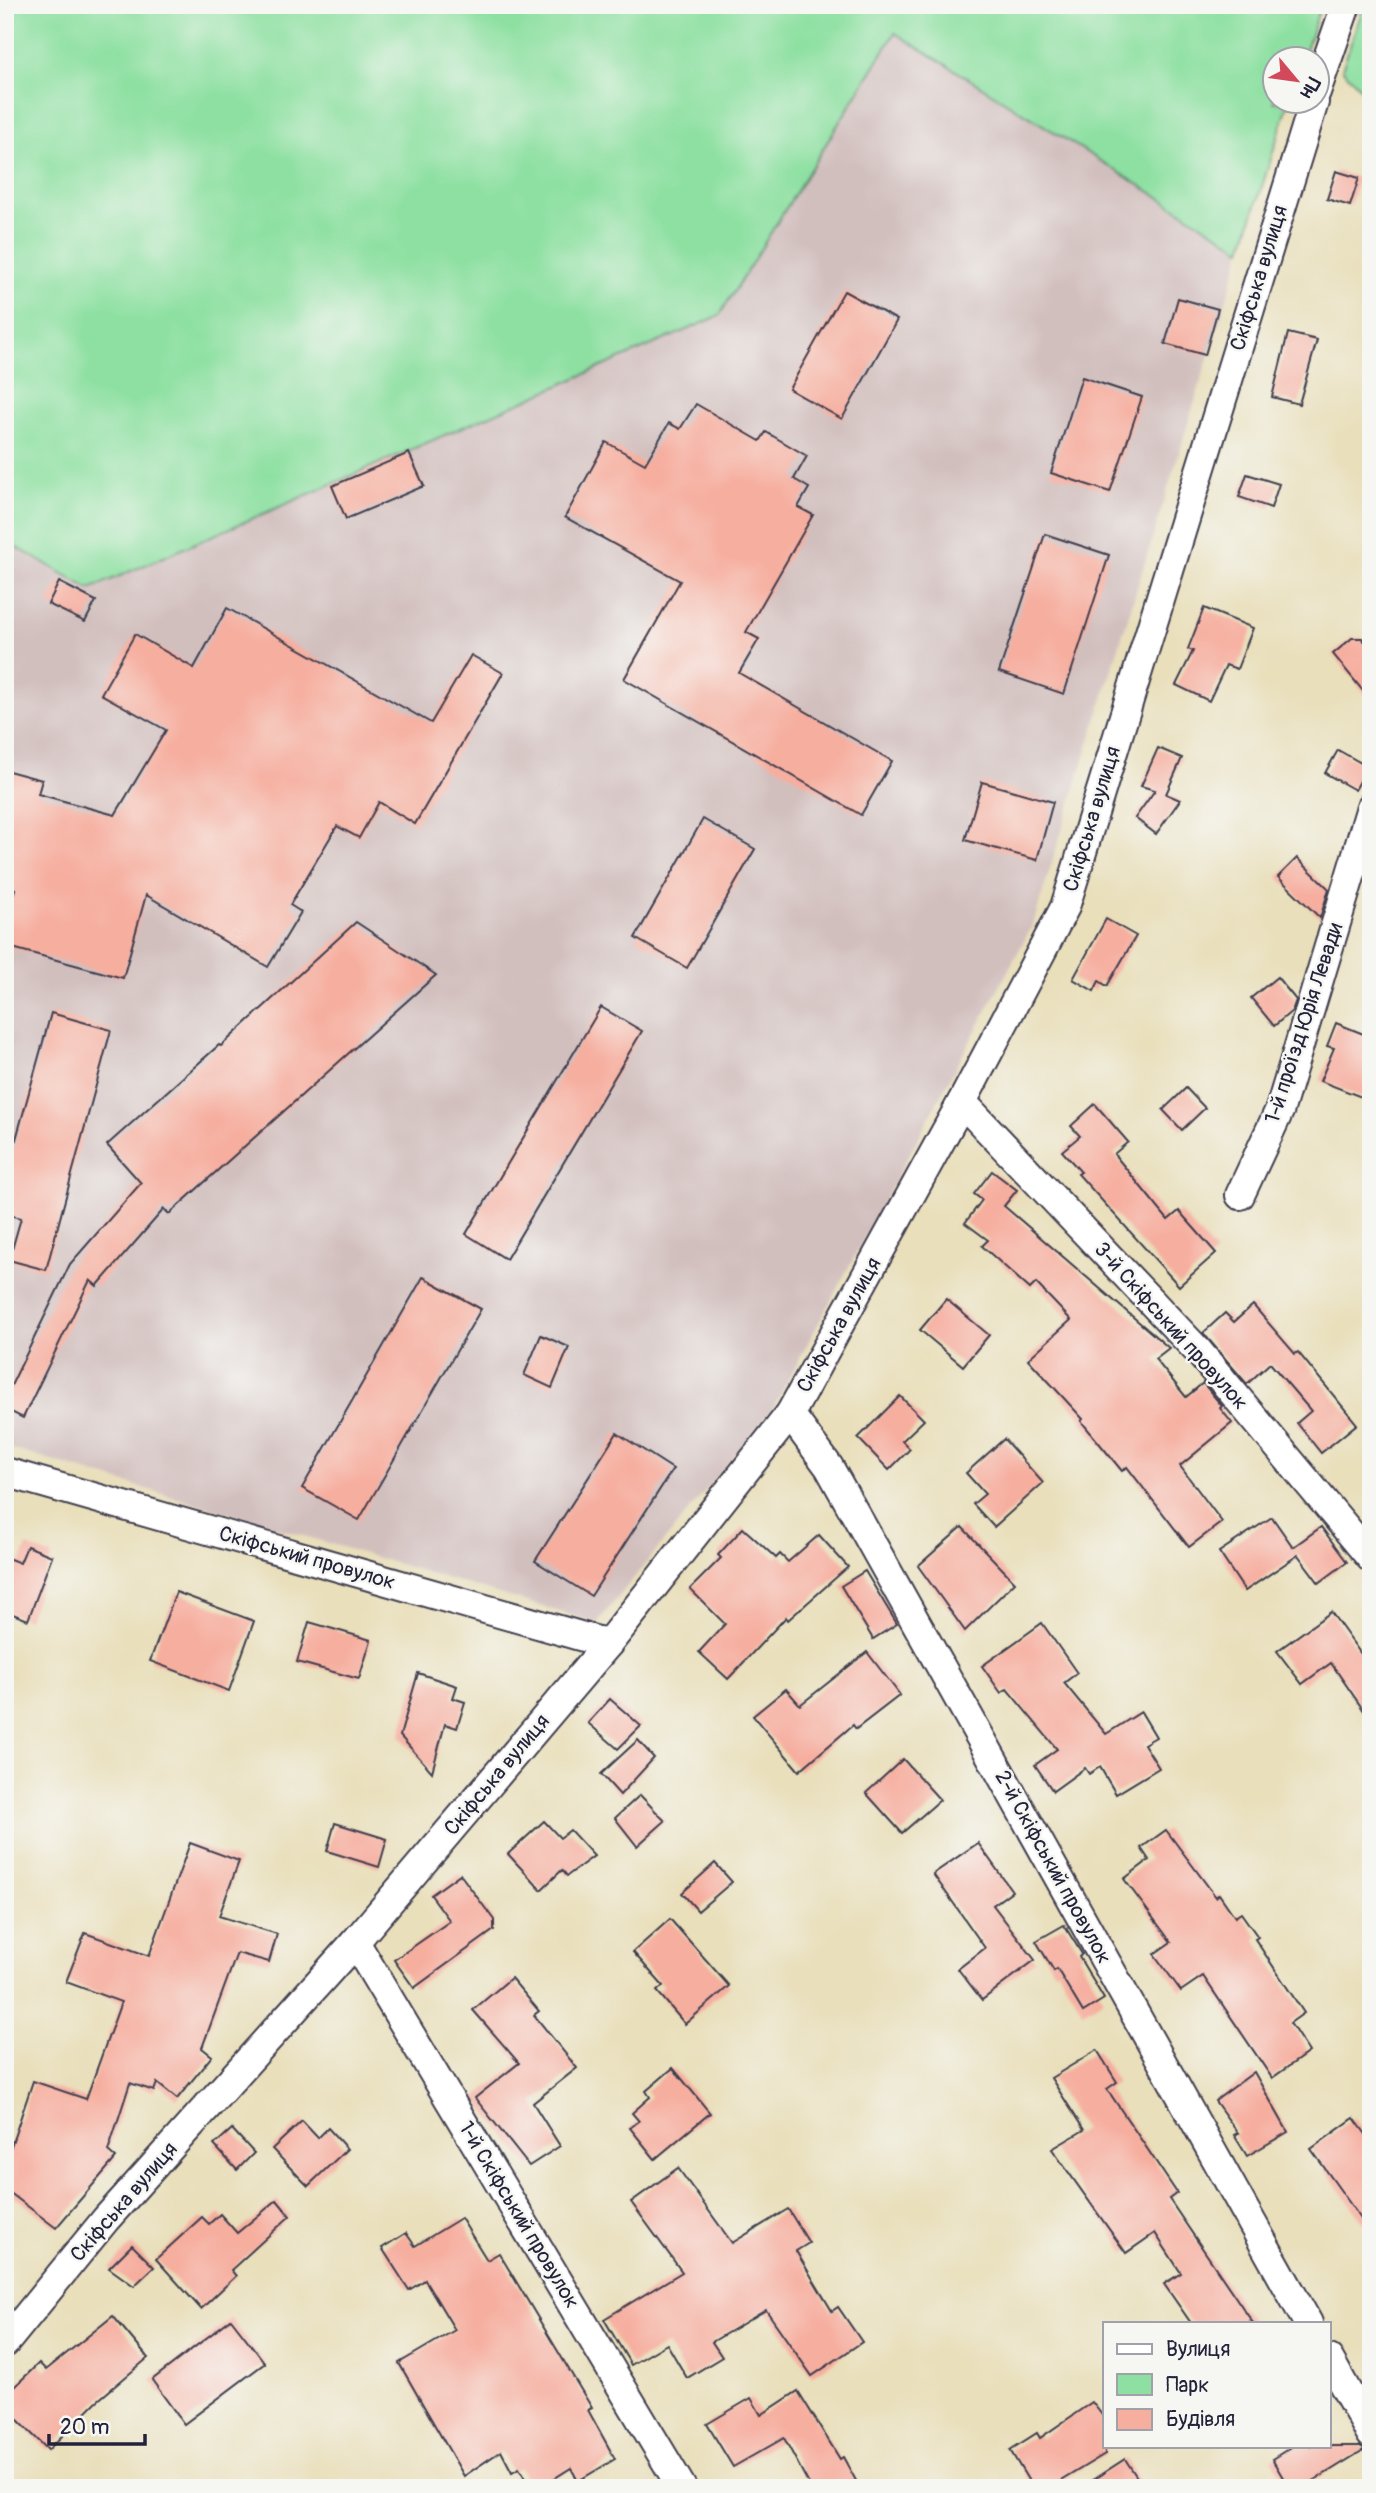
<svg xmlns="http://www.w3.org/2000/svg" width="1376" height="2493" font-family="Pangolin,sans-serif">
	<rect width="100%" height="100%" fill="#f6f6f2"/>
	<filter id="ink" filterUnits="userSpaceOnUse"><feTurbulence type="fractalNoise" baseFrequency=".0143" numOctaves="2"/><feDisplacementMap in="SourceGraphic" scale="14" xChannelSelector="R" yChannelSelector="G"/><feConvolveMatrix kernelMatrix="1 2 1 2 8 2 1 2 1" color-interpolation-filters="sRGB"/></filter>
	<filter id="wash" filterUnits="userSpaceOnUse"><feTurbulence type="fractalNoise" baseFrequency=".00686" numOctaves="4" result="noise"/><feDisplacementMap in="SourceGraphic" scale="28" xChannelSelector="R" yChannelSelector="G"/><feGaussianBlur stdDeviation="1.57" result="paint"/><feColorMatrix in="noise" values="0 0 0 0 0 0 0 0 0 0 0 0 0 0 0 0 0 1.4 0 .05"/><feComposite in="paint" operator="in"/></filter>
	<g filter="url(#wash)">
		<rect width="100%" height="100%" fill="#e9dfbb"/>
		<polygon fill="#d1bfbe" points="895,32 1242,249 1033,924 773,1408 597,1623 5,1447 5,541 90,589 719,316"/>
		<g fill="#8de0a1" stroke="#58816e" stroke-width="2">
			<polygon points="5,5 1321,5 1303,59 1274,60 1274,102 1289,102 1242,249 895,33 719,316 90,589 5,541"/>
			<polygon points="1364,5 1371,5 1371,99 1342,69"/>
		</g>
		<g id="blocks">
			<g fill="#f6ae9f">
				<polygon points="1336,171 1359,178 1350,206 1327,199"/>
				<polygon points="844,291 897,320 842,419 789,389"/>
				<polygon points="1178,298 1218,309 1205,355 1165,344"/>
				<polygon points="1288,333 1317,340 1299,404 1272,397"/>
				<polygon points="1082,377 1142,397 1110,492 1051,473"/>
				<polygon points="696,404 760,441 766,432 807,456 794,479 809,488 798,507 813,515 746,632 759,639 739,673 892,761 861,815 624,679 680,581 565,517 606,442 645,464 669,423 680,429"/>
				<polygon points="409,453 424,486 346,519 332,486"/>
				<polygon points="1247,474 1279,484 1271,508 1239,497"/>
				<polygon points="1045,534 1109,555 1064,694 999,672"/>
				<polygon points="59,582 96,601 85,622 48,604"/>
				<polygon points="227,608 431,723 471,655 503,673 415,824 379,802 359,838 337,826 290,905 301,912 268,967 146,895 123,978 5,946 5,924 15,889 5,886 5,770 42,780 38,794 115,815 166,730 101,694 135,634 194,668"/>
				<polygon points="1204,608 1253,628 1237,669 1226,665 1209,701 1176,685 1193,651 1188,649"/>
				<polygon points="1352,638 1362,638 1371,649 1371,701 1333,654"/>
				<polygon points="1158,748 1182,758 1166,794 1180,800 1156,834 1135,818 1155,790 1141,786"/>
				<polygon points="1338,750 1368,767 1355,790 1325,773"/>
				<polygon points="982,782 1053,802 1037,860 965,840"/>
				<polygon points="703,819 755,849 687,968 635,938"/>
				<polygon points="1297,858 1329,889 1320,918 1278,877"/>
				<polygon points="1106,919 1136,936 1107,986 1099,981 1094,991 1073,979"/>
				<polygon points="356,922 436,975 169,1214 164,1209 97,1286 90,1280 23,1418 5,1409 5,1398 70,1264 141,1183 107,1145 219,1045 221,1046"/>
				<polygon points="1277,977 1296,1000 1292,1011 1274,1026 1251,998"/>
				<polygon points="601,1007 642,1031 506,1259 466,1234"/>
				<polygon points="51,1013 111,1030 46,1270 9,1260 21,1218 5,1214 5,1179"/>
				<polygon points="1336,1023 1371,1037 1371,1081 1364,1098 1320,1081 1334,1048 1327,1046"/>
				<polygon points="1186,1088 1205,1108 1182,1130 1163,1110"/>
				<polygon points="1095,1104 1128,1142 1114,1154 1168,1220 1179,1211 1216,1253 1179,1286 1078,1174 1081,1172 1062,1151 1080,1136 1071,1126"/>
				<polygon points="992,1171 1017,1190 1004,1206 1169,1348 1155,1359 1186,1397 1203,1383 1222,1406 1220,1408 1232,1423 1180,1466 1222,1522 1189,1547 1127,1467 1122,1471 1081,1421 1083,1419 1028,1359 1071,1320 1036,1283 1030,1289 982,1246 988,1240 965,1223 982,1200 974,1194"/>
				<polygon points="423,1277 481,1309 359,1520 302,1488"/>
				<polygon points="946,1299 989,1335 963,1366 920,1330"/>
				<polygon points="1253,1305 1295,1354 1298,1352 1357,1424 1321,1453 1297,1423 1311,1411 1270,1363 1247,1384 1203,1333 1225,1313 1234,1322"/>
				<polygon points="541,1335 569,1347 552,1388 524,1375"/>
				<polygon points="900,1396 924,1420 902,1441 910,1449 889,1470 858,1438"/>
				<polygon points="617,1433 673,1469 591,1596 535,1561"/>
				<polygon points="1004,1439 1043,1483 994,1527 973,1504 985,1494 966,1473"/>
				<polygon points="1272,1517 1293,1547 1321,1527 1347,1562 1319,1583 1298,1555 1245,1591 1219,1552"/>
				<polygon points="962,1527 1015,1582 965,1631 918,1566"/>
				<polygon points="743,1528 776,1558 780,1554 788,1562 819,1535 848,1567 788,1620 786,1617 728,1679 699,1652 725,1624 690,1589 721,1558 718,1555"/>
				<polygon points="27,1546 52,1556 28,1620 5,1611 5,1557 20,1563"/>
				<polygon points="865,1571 897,1624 873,1639 841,1586"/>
				<polygon points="176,1592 254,1621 229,1691 150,1661"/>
				<polygon points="1331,1612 1371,1668 1371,1721 1331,1663 1302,1684 1277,1651"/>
				<polygon points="309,1622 371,1640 359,1679 297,1662"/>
				<polygon points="1042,1623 1077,1673 1064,1683 1106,1734 1141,1712 1156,1737 1144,1744 1159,1768 1116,1794 1100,1767 1089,1774 1085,1768 1053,1791 1035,1765 1057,1749 1007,1689 1001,1693 982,1666"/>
				<polygon points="867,1652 900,1695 856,1729 853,1725 799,1771 753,1716 786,1689 800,1705"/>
				<polygon points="418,1673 457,1686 453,1698 465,1702 457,1728 445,1724 432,1772 400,1736"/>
				<polygon points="610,1699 641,1726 618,1749 588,1723"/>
				<polygon points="638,1740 654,1758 620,1795 601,1774"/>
				<polygon points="903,1759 940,1800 902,1833 866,1793"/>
				<polygon points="640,1795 665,1821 637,1846 615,1818"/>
				<polygon points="544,1821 560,1838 570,1830 594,1856 567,1876 562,1870 541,1890 508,1854"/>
				<polygon points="335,1823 387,1839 379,1867 327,1851"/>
				<polygon points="1166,1830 1216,1897 1219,1894 1235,1917 1241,1913 1258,1937 1255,1939 1304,2013 1290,2023 1309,2052 1272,2078 1203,1976 1181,1991 1154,1954 1171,1942 1124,1879 1149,1860 1141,1848"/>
				<polygon points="190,1843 239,1861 219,1916 277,1934 269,1962 237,1953 202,2048 212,2056 177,2099 157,2083 154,2091 130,2083 108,2151 116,2158 56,2228 5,2189 5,2164 33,2081 86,2099 121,2002 66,1982 85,1933 149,1956"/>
				<polygon points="978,1843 1012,1891 993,1905 1035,1960 982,2000 958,1969 985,1948 933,1874"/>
				<polygon points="715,1863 732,1882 698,1911 682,1893"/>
				<polygon points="460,1874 494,1920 494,1930 414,1988 394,1960 450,1921 431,1895"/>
				<polygon points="670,1919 729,1986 685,2024 657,1991 663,1986 633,1952"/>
				<polygon points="1064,1925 1082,1954 1079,1957 1104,1999 1083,2012 1057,1969 1054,1971 1036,1941"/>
				<polygon points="511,1978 539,2011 534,2015 577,2068 533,2103 560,2146 529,2166 475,2098 519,2063 473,2010"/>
				<polygon points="1097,2050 1117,2082 1107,2089 1177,2193 1169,2199 1253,2323 1191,2323 1164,2284 1181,2273 1155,2233 1126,2253 1052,2149 1084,2130 1051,2078"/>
				<polygon points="673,2068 710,2113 655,2159 630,2128 639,2121 632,2113 650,2097 646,2091"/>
				<polygon points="1254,2072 1288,2132 1247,2156 1234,2135 1238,2133 1215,2101"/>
				<polygon points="1354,2118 1371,2141 1371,2233 1311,2149"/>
				<polygon points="302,2121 318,2138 328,2128 347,2149 308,2186 272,2149"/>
				<polygon points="232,2129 254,2153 237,2170 214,2145"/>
				<polygon points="678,2168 732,2243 788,2209 809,2243 796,2251 832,2311 838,2307 862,2342 812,2376 766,2310 712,2342 722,2357 687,2378 667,2344 631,2365 604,2319 682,2272 631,2202"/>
				<polygon points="277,2200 290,2216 231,2270 236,2276 201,2309 156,2259 202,2217 209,2224 220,2214 237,2233"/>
				<polygon points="461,2218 487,2260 499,2253 592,2408 588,2410 615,2459 578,2481 571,2468 539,2488 531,2488 519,2468 512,2472 501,2451 464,2476 399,2363 455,2330 425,2280 409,2290 382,2248 406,2233 415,2246"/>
				<polygon points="132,2245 154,2267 134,2286 109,2268"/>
				<polygon points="113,2316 148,2358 96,2402 48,2450 5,2407 5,2396 39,2363 46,2370"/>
				<polygon points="231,2319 265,2363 184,2424 152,2380"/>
				<polygon points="798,2391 840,2459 843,2457 860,2488 811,2488 784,2438 733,2467 707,2424 751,2398 761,2415"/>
				<polygon points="1092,2402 1105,2419 1105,2454 1049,2488 1033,2488 1010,2450 1037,2433 1040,2438"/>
				<polygon points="1293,2446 1360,2446 1365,2449 1302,2488 1289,2488 1272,2459"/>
				<polygon points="1125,2459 1144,2488 1080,2488"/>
			</g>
		</g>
	</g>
	<g filter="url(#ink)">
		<use href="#blocks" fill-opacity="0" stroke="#403e4e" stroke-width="2"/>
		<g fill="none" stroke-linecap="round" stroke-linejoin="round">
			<defs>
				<g id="minor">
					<polyline points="1316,92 1346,5"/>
					<polyline points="962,1102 1198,1351 1371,1558"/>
					<polyline points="1240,1195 1280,1109 1371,807"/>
					<polyline points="790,1414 829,1467 1308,2323"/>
					<polyline points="5,1472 608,1644"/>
					<polyline points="355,1942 682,2488"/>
					<polyline points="5,2343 106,2219 355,1942 608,1644 790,1414 962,1102 1065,907 1314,102"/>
					<polyline points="1329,2359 1371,2434"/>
				</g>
			</defs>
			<use href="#minor" stroke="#403e4e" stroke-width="32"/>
			<use href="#minor" stroke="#fff" stroke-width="28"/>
		</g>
	</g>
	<g text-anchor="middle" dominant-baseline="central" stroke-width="5" stroke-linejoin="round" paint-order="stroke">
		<g font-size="21" fill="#22223b" stroke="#f6f6f2">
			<text transform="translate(1259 278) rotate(-73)">Скіфська вулиця</text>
			<text transform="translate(1092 819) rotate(-73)">Скіфська вулиця</text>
			<text transform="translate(1304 1023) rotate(-72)">1-й проїзд Юрія Левади</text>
			<text transform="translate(839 1325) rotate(-61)">Скіфська вулиця</text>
			<text transform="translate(1171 1326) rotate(48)">3-й Скіфський провулок</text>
			<text transform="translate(307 1558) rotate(16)">Скіфський провулок</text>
			<text transform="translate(497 1775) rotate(-50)">Скіфська вулиця</text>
			<text transform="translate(1053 1867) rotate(61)">2-й Скіфський провулок</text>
			<text transform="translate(124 2202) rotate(-49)">Скіфська вулиця</text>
			<text transform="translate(519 2215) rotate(59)">1-й Скіфський провулок</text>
		</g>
	</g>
	<rect width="1376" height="2493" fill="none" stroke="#f6f6f2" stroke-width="28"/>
	<rect x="1103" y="2322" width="228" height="126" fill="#f6f6f2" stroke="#a1a1a9" stroke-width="2"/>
	<rect x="1117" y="2344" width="35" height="10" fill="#ffffff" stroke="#a1a1a9" stroke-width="2"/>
	<text x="1166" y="2356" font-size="21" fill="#22223b">Вулиця</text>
	<rect x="1117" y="2374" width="35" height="21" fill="#8de0a1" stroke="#a1a1a9" stroke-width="2"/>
	<text x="1166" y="2392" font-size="21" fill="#22223b">Парк</text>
	<rect x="1117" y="2409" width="35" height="21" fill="#f6ae9f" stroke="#a1a1a9" stroke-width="2"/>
	<text x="1166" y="2426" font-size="21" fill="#22223b">Будівля</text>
	<g transform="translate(1296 80) rotate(119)"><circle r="33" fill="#f6f6f2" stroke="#a1a1a9" stroke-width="2"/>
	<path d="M0-5L12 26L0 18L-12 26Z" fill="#d1495b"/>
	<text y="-10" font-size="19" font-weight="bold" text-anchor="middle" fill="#22223b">Пн</text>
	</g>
	<path d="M49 2434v10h96v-10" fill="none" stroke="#22223b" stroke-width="3.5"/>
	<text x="60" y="2434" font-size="21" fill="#22223b" stroke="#f6f6f2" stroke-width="5" paint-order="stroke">20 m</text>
</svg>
